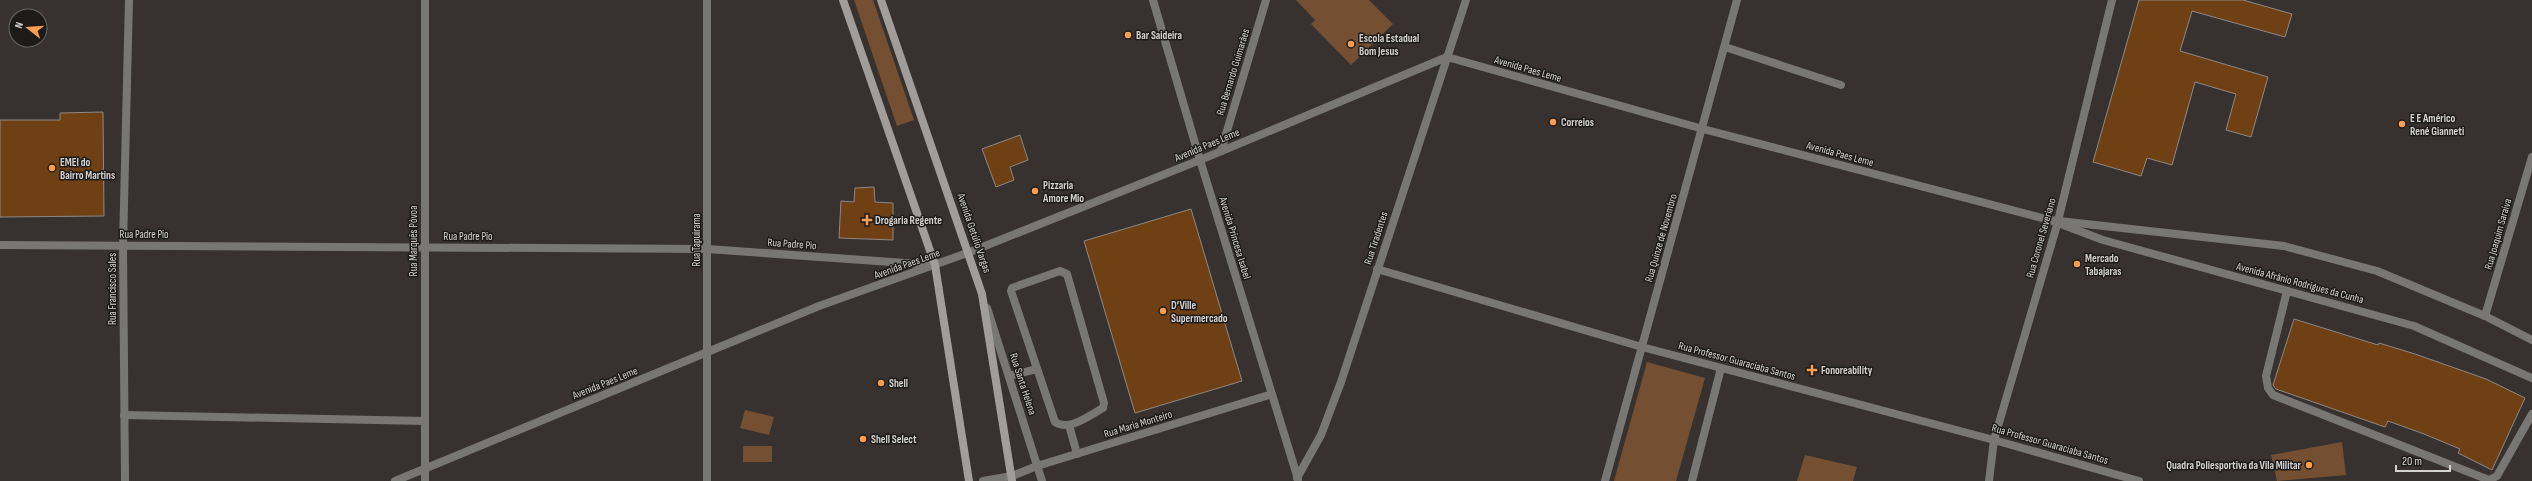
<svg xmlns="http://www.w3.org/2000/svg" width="2532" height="481" font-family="'Sofia Sans Condensed',sans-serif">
	<rect width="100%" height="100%" fill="#37322f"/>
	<g fill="#754f32">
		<polygon points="854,0 873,0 914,120 897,126"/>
		<polygon points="1296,0 1369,0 1393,24 1351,65 1311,24 1315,20"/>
		<polygon points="1647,362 1705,378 1676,481 1614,481"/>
		<polygon points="745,410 774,417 769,435 740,428"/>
		<polygon points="2342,442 2346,475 2277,481 2271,455"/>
		<rect x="743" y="446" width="29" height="16"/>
		<polygon points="1805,455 1857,467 1853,481 1797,481"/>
	</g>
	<g fill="#704015" stroke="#8e8986">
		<polygon points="2139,0 2243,0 2292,14 2285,37 2192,11 2180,51 2268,77 2251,137 2226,130 2236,94 2195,82 2172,165 2147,158 2141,176 2093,162"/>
		<polygon points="103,112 104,216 0,217 0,120 60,120 60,113"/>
		<polygon points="1020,135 1028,160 1010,167 1014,180 996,187 982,149"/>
		<polygon points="874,187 875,202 893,203 893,240 839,238 841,201 854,202 855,188"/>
		<polygon points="1191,209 1242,381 1135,413 1084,241"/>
		<polygon points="2294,319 2378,345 2379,343 2415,354 2486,379 2525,398 2492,470 2458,453 2460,449 2424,434 2388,421 2385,427 2276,389 2273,385"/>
	</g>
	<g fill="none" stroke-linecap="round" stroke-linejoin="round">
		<g stroke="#797775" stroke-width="8">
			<polyline points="1725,47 1841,85"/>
			<path d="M 1060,271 L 1067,274 L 1104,403 L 1103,408 C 1090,415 1069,432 1055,422 L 1011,291 L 1012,288 Z"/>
			<polyline points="1009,376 1037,369"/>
			<polyline points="1069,425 1077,454"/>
		</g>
		<g stroke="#797775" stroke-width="8">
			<polyline points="425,0 425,481"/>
			<polyline points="707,0 707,481"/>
			<polyline points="1221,151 1266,0"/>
			<polyline points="1200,160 1298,479"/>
			<polyline points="0,245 707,249 934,265"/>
			<polyline points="1377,269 1642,347 1994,440 2139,481"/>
			<polyline points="2287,291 2266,376 2268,388 2273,395 2489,480 2497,476 2532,414"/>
			<polyline points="987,308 1042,481"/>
			<polyline points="2485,316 2532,157"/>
			<polyline points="124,415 425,421"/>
			<polyline points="1297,478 1321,435 1341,382 1466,0"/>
			<polyline points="125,481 123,245 129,0"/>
			<polyline points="983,481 1012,476 1037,466 1272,394"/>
			<polyline points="1605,481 1737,0"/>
			<polyline points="1692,481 1721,368"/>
			<polyline points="1989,481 1994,440 2057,225 2112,0"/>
		</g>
		<g stroke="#797775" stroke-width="8">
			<polyline points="1153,0 1200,160"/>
			<polyline points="2050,220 2284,246 2377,271 2485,316 2532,340"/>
			<polyline points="395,481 819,306 970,252 1200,160 1447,57 1703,129 2050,220 2103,240 2414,326 2532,378"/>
		</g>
		<g stroke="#a09d9a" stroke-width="8">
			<polyline points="843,0 935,265 969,481"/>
			<polyline points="881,0 982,294 1012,481"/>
		</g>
	</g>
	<g fill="#fb9e51" stroke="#1d1b19" stroke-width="1.5">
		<circle cx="1128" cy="35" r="4"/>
		<circle cx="1351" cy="44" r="4"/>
		<circle cx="1553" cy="122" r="4"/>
		<circle cx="2402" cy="124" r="4"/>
		<circle cx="52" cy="168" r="4"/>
		<circle cx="1035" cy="191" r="4"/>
		<path d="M865 214h4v4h4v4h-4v4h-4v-4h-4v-4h4z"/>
		<circle cx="2077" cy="264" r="4"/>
		<circle cx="1163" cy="311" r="4"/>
		<path d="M1810 364h4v4h4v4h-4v4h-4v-4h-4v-4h4z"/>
		<circle cx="881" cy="383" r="4"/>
		<circle cx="863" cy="439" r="4"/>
		<circle cx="2309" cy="465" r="4"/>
	</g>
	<g text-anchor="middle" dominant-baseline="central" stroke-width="3" stroke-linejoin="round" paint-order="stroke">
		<g font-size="11" font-weight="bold" fill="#d5d3d1" stroke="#1d1b19" text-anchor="start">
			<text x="1136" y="35">Bar Saideira</text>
			<text x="1359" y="38">Escola Estadual<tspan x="1359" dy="13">Bom Jesus</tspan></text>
			<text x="2410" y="118">E E Américo<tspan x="2410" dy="13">René Gianneti</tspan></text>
			<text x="1561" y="122">Correios</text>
			<text x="60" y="162">EMEI do<tspan x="60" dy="13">Bairro Martins</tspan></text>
			<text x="1043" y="185">Pizzaria<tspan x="1043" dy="13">Amore Mio</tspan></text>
			<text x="875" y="220">Drogaria Regente</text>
			<text x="2085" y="258">Mercado<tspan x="2085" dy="13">Tabajaras</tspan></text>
			<text x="1171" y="305">D’Ville<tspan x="1171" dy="13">Supermercado</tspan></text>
			<text x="1821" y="370">Fonoreability</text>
			<text x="889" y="383">Shell</text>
			<text x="871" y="439">Shell Select</text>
			<text x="2301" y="465" text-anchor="end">Quadra Poliesportiva da Vila Militar</text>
		</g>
		<g font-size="11" fill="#d5d3d1" stroke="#1d1b19">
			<text transform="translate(1528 69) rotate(16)">Avenida Paes Leme</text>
			<text transform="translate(1233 72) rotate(-73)">Rua Bernardo Guimarães</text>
			<text transform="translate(1207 145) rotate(-23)">Avenida Paes Leme</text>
			<text transform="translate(1840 154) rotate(15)">Avenida Paes Leme</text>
			<text transform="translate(974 233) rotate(71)">Avenida Getúlio Vargas</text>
			<text x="144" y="234">Rua Padre Pio</text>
			<text transform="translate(2498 234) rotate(-74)">Rua Joaquim Saraiva</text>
			<text x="468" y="236">Rua Padre Pio</text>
			<text transform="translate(1235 238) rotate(73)">Avenida Princesa Isabel</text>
			<text transform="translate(1376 238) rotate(-72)">Rua Tiradentes</text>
			<text transform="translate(1661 238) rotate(-74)">Rua Quinze de Novembro</text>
			<text transform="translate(2041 238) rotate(-74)">Rua Coronel Severiano</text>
			<text transform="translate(696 240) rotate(-90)">Rua Tapuirama</text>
			<text transform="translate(413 241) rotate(-90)">Rua Marquês Póvoa</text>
			<text transform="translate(792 244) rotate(4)">Rua Padre Pio</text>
			<text transform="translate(907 264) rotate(-20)">Avenida Paes Leme</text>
			<text transform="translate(2300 283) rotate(15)">Avenida Afrânio Rodrigues da Cunha</text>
			<text transform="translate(112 289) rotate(-90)">Rua Francisco Sales</text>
			<text transform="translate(1737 361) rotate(15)">Rua Professor Guaraciaba Santos</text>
			<text transform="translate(605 383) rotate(-22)">Avenida Paes Leme</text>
			<text transform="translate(1023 384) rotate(72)">Rua Santa Helena</text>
			<text transform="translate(1138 424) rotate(-17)">Rua Maria Monteiro</text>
			<text transform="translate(2050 444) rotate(16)">Rua Professor Guaraciaba Santos</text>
		</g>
	</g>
	<g transform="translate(28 28) rotate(287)"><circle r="19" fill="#1d1b19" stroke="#676563"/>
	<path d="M0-3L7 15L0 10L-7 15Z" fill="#fb9e51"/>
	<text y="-6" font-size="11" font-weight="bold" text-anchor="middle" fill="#d5d3d1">N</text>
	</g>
	<path d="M2396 465v6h54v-6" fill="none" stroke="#d5d3d1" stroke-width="2"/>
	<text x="2402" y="465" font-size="12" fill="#d5d3d1" stroke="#1d1b19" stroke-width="3" paint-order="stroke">20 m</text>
</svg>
